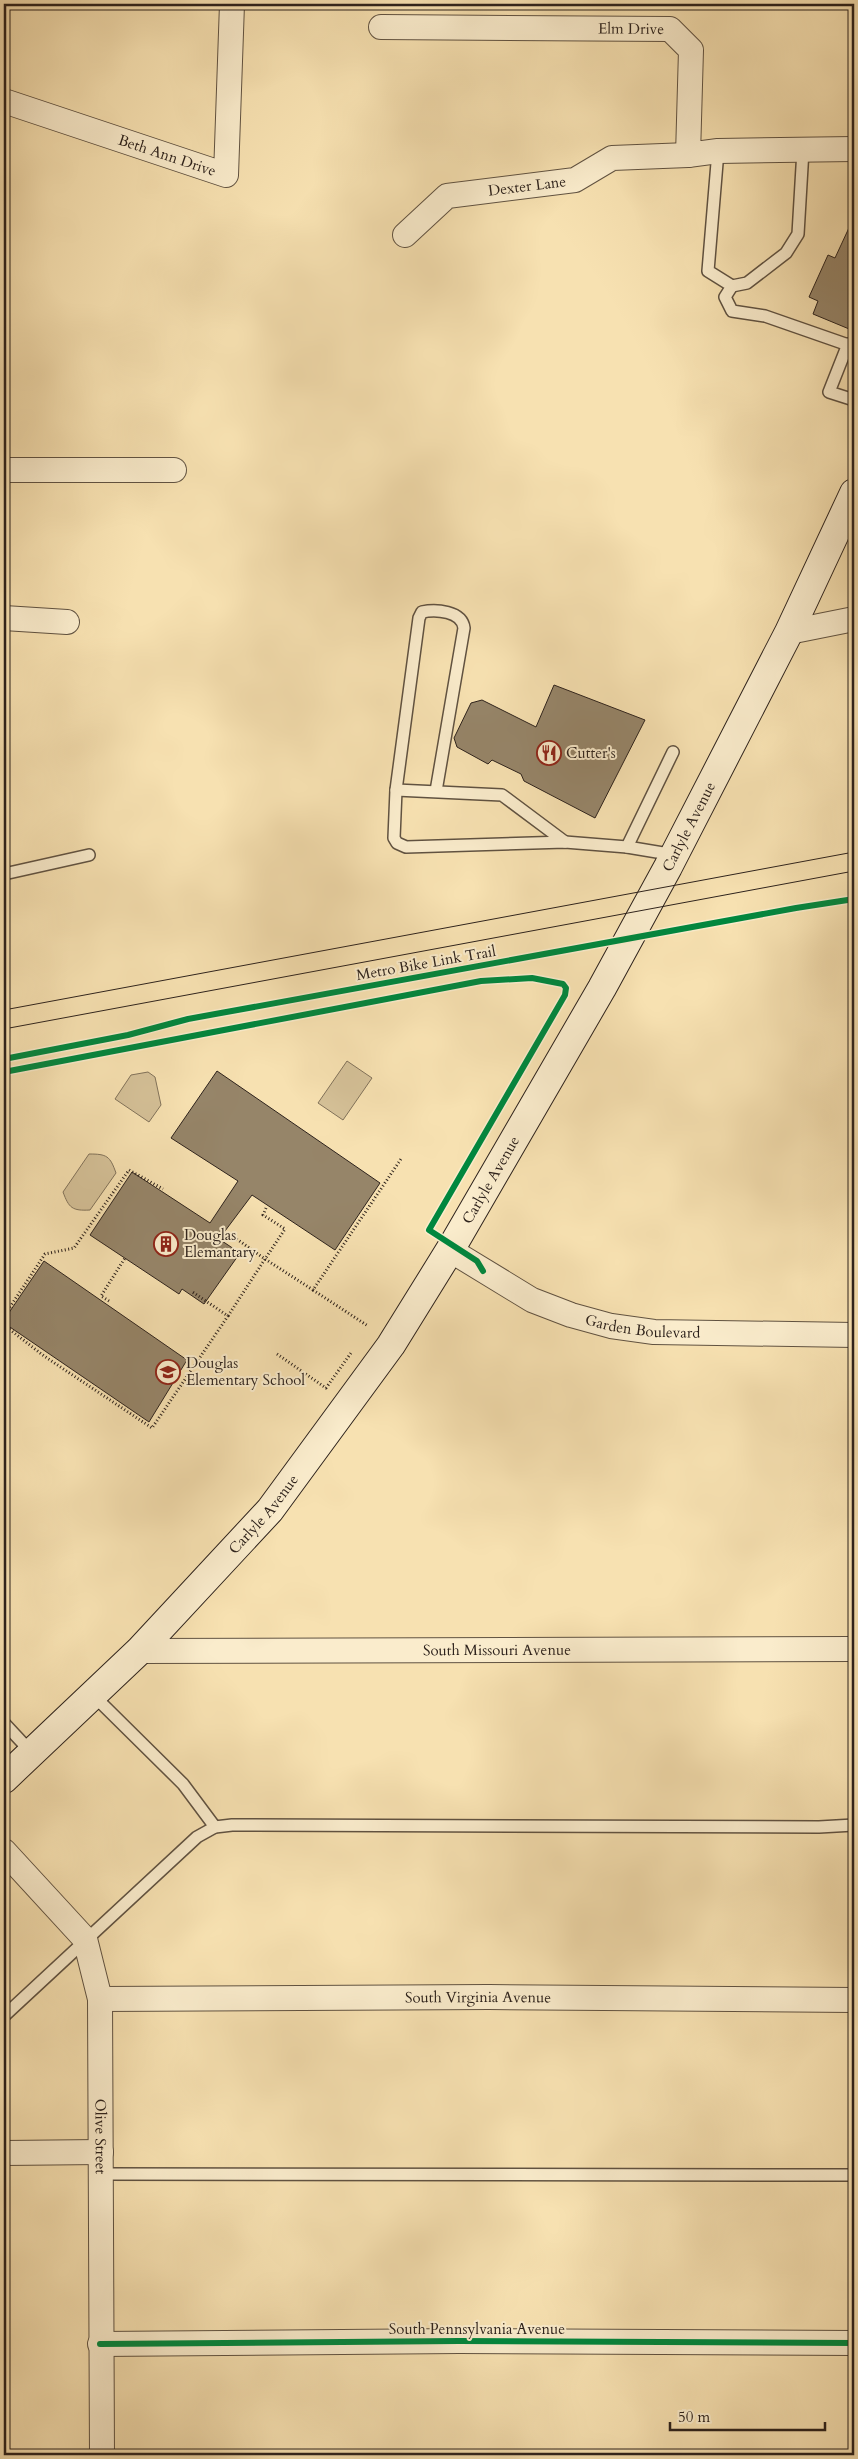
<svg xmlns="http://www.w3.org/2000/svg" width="858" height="2459" font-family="Cardo,serif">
	<rect width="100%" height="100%" fill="#f7e1b1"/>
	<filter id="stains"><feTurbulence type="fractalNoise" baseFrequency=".004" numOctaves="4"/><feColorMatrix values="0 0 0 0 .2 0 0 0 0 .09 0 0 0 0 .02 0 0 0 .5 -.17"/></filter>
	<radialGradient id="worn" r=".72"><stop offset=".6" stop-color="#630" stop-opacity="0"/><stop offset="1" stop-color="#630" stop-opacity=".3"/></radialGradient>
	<g fill="#d5c198" stroke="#81725a">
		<polygon points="347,1061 372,1078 343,1120 318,1103"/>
		<polygon points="148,1072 155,1077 161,1105 149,1122 115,1099 131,1075"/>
		<path d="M 89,1154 C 107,1154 110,1156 116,1173 L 90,1210 C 72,1211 69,1208 63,1192 Z"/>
	</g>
	<g fill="#968569" stroke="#2d221c">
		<polygon points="854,217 854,331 813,314 818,301 809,297 828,255 835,258"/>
		<polygon points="554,685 645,720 595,818 524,781 521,774 492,760 488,764 457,747 454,738 471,703 482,700 536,727"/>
		<polygon points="217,1071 380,1183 335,1250 252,1195 219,1239 240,1253 204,1304 182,1289 179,1294 90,1235 132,1172 210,1223 238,1181 171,1138"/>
		<polygon points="44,1261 187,1360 149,1422 4,1323 4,1320"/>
	</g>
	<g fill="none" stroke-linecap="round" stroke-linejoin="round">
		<defs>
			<g id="service">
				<polyline points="718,151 708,271 732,286 725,297 732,311 765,316 854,347"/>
				<polyline points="732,286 747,283 786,253 798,234 803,150"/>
				<polyline points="848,344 829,392 854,400"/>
				<polyline points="396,790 502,795 565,842"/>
				<path d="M 436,791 L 464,628 C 462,611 436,609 422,612 L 419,618 L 396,790 L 394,838 L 397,843 L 406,847 L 565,842 L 627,847 L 675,855"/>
				<polyline points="627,847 673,752"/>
				<polyline points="4,874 89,855"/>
				<polyline points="93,1695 183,1784 215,1827"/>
				<polyline points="4,1723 32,1753"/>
				<polyline points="4,2016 197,1837 215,1827 232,1825 819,1827 854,1825"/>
				<polyline points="101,2174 854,2175"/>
			</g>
			<g id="minor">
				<path id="s1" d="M 381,27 L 670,29 L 691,50 L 688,155 L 718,151 L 854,149"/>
				<path id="s2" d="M 4,101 L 226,175 L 232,4"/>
				<path id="s3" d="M 405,235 L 447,196 L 575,180 L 612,158 L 688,155"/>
				<polyline points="4,470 174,470"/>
				<polyline points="4,618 67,622"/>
				<polyline points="789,632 854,619"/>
				<path id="s4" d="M 450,1250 L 532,1300 L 571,1315 L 611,1326 L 654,1332 L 854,1335"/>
				<path id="s5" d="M 139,1651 L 854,1649"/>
				<path id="s6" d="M 4,1851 L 85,1939 L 100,1999 L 102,2455"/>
				<path id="s7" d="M 100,1999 L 489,1997 L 854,2000"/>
				<polyline points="4,2153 101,2152"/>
				<polyline points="100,2344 459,2341 854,2343"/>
			</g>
			<g id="secondary">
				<path id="s8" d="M 4,1779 L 139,1651 L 270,1510 L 391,1345 L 453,1245 L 602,988 L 668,867 L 789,632 L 854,493"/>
			</g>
		</defs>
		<use href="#service" stroke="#605241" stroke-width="14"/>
		<use href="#minor" stroke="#605241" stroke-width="26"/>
		<use href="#secondary" stroke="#2d221c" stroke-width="30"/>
		<g stroke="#2d221c" stroke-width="3" stroke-dasharray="1 2.5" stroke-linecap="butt">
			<polyline points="266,1208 263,1215 285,1229 265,1259 313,1290 401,1159"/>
			<polyline points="228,1233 265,1259 228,1316"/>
			<polyline points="313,1290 368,1326"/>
			<polyline points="109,1301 101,1296 125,1258"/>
			<polyline points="4,1316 45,1254 74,1248 129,1170 163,1189"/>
			<polyline points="4,1325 44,1356 152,1428 228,1316 191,1291"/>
			<polyline points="277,1354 326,1388 351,1353"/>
		</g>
		<use href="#service" stroke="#faeccc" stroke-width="11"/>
		<use href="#minor" stroke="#faeccc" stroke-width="24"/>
		<use href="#secondary" stroke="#faeccc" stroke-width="28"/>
		<g stroke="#2d221c" stroke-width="1">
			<polyline points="4,1010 854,852"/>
			<polyline points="4,1029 854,871"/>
		</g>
		<defs>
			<g id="cycleway">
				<polyline points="4,1059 128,1035 188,1019 796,908 854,899"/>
				<polyline points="4,1072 481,981 532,978 563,984 566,988 565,995 429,1230 477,1261 483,1271"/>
				<polyline points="100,2344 459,2341 854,2343"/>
			</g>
		</defs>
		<use href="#cycleway" stroke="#faeccc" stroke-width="9"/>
		<use href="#cycleway" stroke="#00873e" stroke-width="6"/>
	</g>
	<defs>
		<symbol id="restaurant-ring" viewBox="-11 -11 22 22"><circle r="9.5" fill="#faeccc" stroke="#8f2418" stroke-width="1.5"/><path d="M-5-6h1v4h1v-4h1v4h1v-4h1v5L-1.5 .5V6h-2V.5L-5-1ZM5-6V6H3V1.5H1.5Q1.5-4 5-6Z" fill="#8f2418"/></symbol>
		<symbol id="building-ring" viewBox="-11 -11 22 22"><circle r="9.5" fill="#faeccc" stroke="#8f2418" stroke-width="1.5"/><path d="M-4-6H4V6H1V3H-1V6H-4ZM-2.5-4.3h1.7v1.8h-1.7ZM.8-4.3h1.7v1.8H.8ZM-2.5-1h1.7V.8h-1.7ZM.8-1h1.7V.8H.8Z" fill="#8f2418"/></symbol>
		<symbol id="school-ring" viewBox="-11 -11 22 22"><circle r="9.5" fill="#faeccc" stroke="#8f2418" stroke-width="1.5"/><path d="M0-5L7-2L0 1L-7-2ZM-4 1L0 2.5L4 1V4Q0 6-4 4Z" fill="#8f2418"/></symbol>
	</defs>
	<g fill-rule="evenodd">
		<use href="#restaurant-ring" x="535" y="739" width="28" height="28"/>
		<use href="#building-ring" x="152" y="1230" width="28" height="28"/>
		<use href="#school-ring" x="154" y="1358" width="28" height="28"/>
	</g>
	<g text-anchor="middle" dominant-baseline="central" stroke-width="4" stroke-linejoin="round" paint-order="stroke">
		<g font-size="15" fill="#2d221c" stroke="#faeccc">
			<text stroke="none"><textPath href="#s1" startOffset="250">Elm Drive</textPath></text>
			<text stroke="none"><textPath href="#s2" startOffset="172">Beth Ann Drive</textPath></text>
			<text stroke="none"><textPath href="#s3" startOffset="138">Dexter Lane</textPath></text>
			<text stroke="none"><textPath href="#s8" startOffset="1181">Carlyle Avenue</textPath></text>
			<text transform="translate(426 963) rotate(-10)">Metro Bike Link Trail</text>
			<text stroke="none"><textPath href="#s8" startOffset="776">Carlyle Avenue</textPath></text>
			<text stroke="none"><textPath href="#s4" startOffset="211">Garden Boulevard</textPath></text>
			<text stroke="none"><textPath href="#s8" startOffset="371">Carlyle Avenue</textPath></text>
			<text stroke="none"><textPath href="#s5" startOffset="358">South Missouri Avenue</textPath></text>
			<text stroke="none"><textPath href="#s7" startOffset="378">South Virginia Avenue</textPath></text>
			<text stroke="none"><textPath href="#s6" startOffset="319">Olive Street</textPath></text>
			<text x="477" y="2329">South Pennsylvania Avenue</text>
		</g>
		<g font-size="15" fill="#2d221c" stroke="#faeccc" text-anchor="start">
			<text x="566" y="753">Cutter's</text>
			<text x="184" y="1235">Douglas<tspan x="184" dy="17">Elemantary</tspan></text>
			<text x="186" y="1363">Douglas<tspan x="186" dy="17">Elementary School</tspan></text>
		</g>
	</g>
	<rect width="858" height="2459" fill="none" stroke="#f7e1b1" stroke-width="20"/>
	<rect x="5" y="5" width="848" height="2449" fill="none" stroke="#2d221c" stroke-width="2.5"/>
	<rect x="10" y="10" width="838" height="2439" fill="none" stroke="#2d221c"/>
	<path d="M670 2422v8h155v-8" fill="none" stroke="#2d221c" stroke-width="2.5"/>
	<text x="678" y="2422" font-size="15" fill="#2d221c" stroke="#faeccc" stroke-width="4" paint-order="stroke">50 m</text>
	<rect width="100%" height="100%" filter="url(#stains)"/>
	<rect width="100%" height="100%" fill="url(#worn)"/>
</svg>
